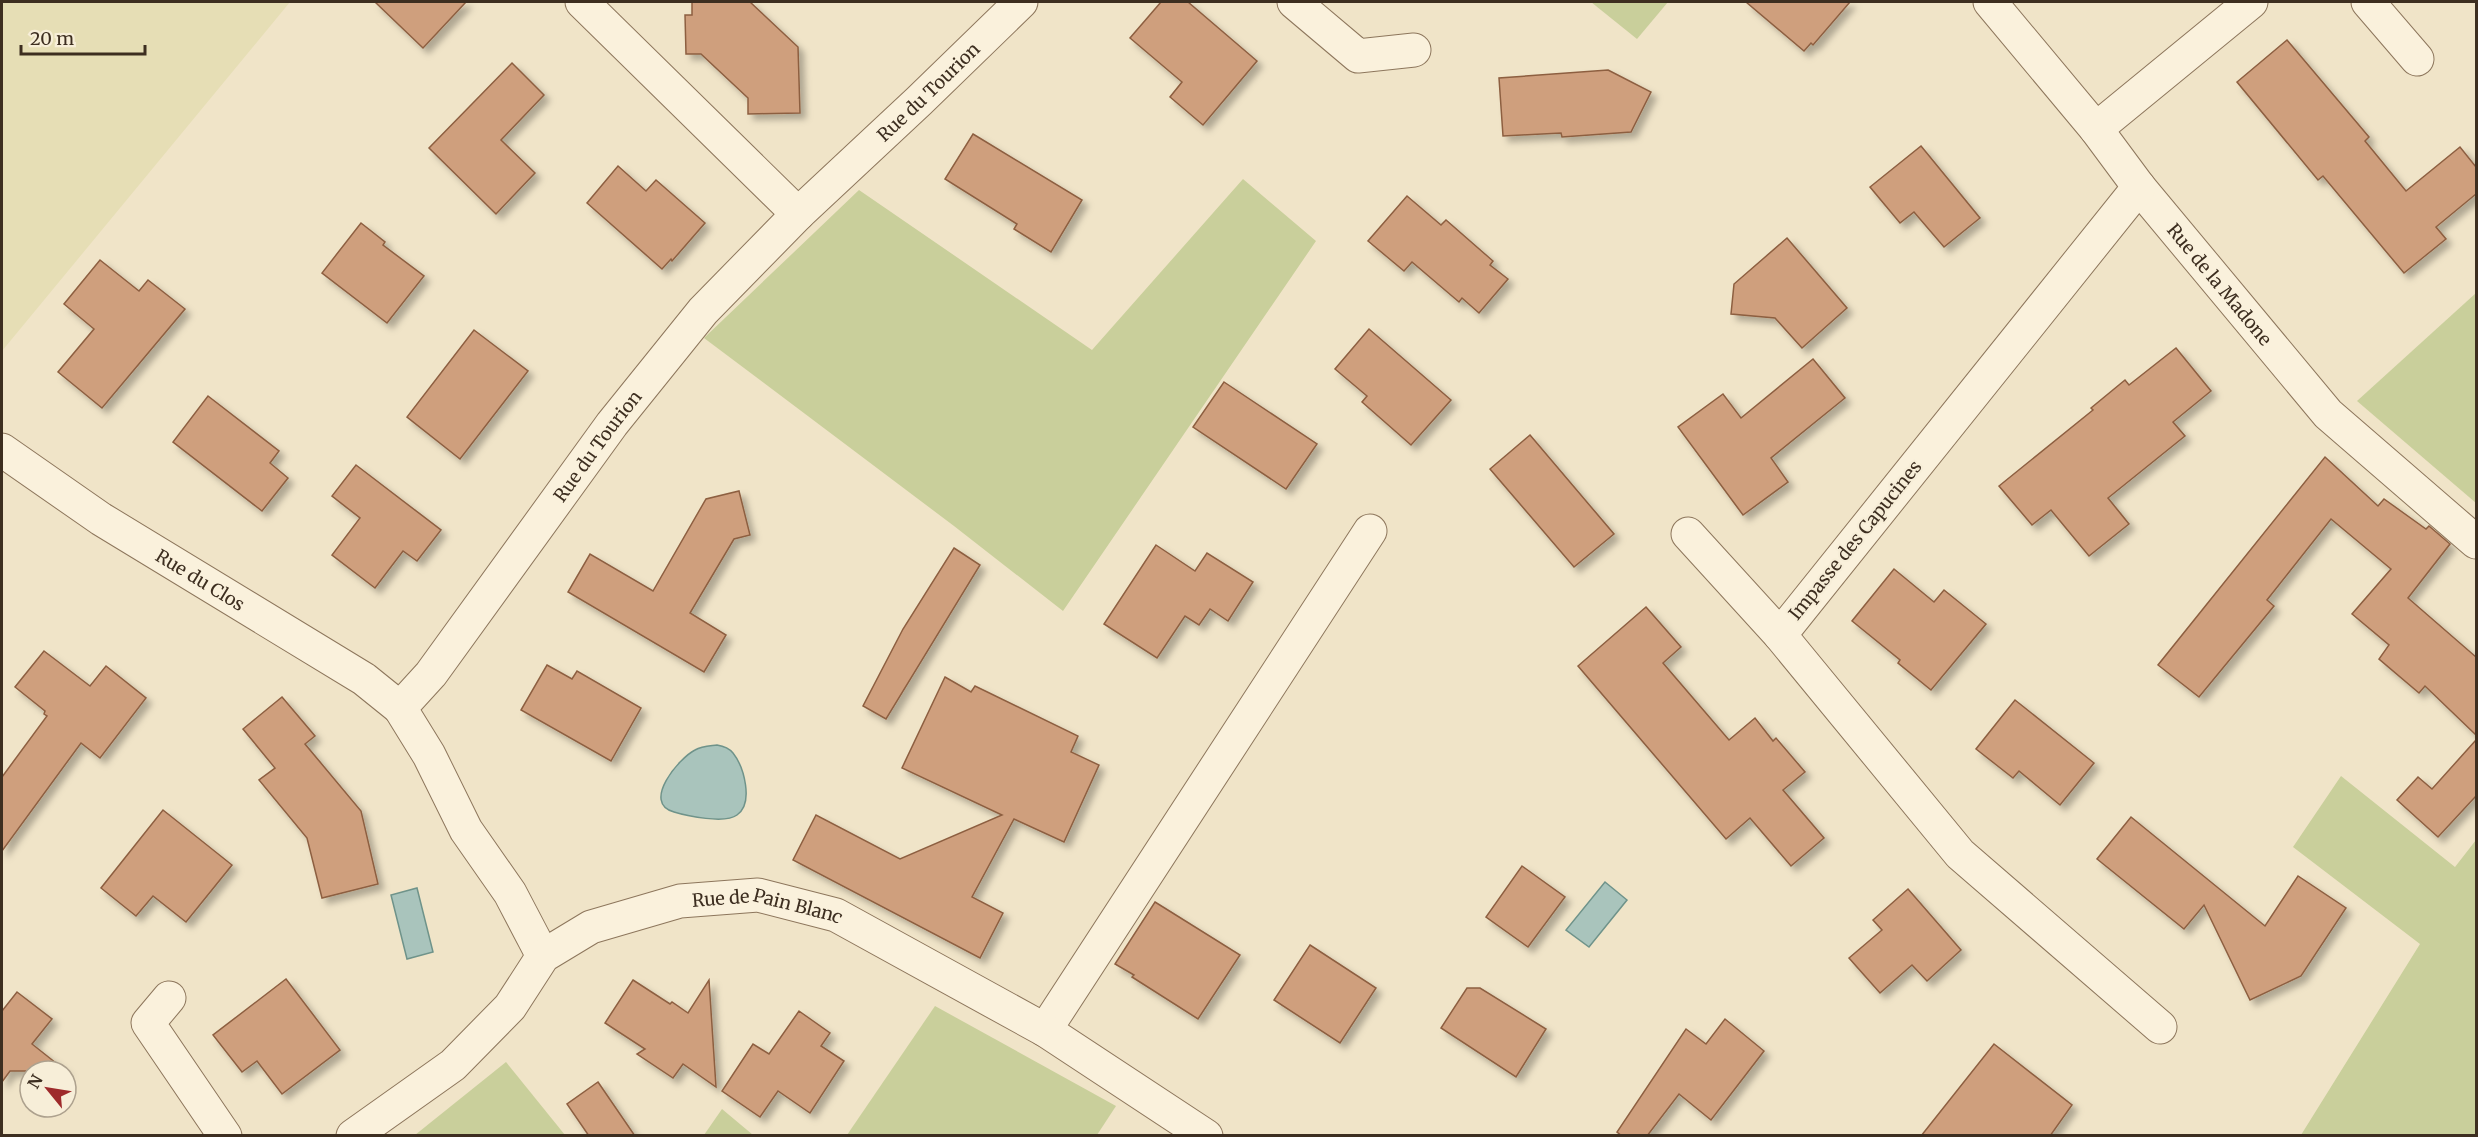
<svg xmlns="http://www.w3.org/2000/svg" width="2478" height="1137" font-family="Merriweather,serif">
	<defs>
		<filter id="shadow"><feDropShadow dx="5.5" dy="5.5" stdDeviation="3" flood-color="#0004"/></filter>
	</defs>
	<rect width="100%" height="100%" fill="#f0e4c8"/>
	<polygon fill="#e6deb5" points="2,2 290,2 2,351"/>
	<g fill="#c9cf9b">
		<polygon points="1591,2 1668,2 1637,39"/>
		<polygon points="1243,179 1316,241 1063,611 954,526 704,338 859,190 1092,350"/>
		<polygon points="2476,293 2476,503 2357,401"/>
		<polygon points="2341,776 2455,867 2476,840 2476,1135 2301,1135 2420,944 2293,847"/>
		<polygon points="935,1006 1116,1106 1097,1135 847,1135"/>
		<polygon points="506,1062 565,1135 415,1135"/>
		<polygon points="722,1109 753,1135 704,1135"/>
	</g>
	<g fill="#a9c4bc" stroke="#6f938a" stroke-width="1.5">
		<path d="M 717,745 C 723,746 729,748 733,753 C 744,767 754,803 737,815 C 725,824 687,816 674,812 C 641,803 679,758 695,750 C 702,746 710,746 717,745 Z"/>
		<polygon points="1605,882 1627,900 1589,947 1566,930"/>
		<polygon points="417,888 433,952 407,959 391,895"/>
	</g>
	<g fill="#cf9f7d" stroke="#8d5f41" stroke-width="1.5" filter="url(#shadow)">
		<polygon points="375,2 466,2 423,48"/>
		<polygon points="692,2 750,2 798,47 800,113 748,114 748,98 701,54 686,54 685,15 692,15"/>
		<polygon points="1161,2 1188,2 1257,61 1203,125 1170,97 1182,82 1130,38"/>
		<polygon points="1746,2 1850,2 1813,45 1811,43 1804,51"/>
		<polygon points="2287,40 2369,137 2365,141 2406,191 2460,147 2476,167 2476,194 2436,227 2446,239 2404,273 2323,176 2318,180 2237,82"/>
		<polygon points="512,63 544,95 501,140 535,173 496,214 429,148"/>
		<polygon points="1608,70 1651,92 1631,132 1562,137 1561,133 1503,136 1499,78"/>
		<polygon points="973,134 1082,200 1051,252 1014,229 1017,224 945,179"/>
		<polygon points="1921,146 1980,218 1944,247 1914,212 1900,223 1870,187"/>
		<polygon points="618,166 646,191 656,180 705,223 672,261 671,259 662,269 587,203"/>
		<polygon points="1407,196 1441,225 1446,220 1493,261 1490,265 1508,279 1479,313 1462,298 1459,302 1412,262 1404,271 1368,241"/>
		<polygon points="361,223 385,242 383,245 424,276 387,323 322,273"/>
		<polygon points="1787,238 1847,308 1802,348 1775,318 1731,314 1734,284"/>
		<polygon points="100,260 139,291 148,280 185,309 102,408 58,372 94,329 64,304"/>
		<polygon points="1369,329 1451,400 1411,445 1362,402 1367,396 1335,369"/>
		<polygon points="474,330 528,371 460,459 407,417"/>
		<polygon points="2176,348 2211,391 2173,422 2185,436 2108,498 2129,524 2089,556 2051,510 2032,525 1999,486 2093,410 2091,408 2125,380 2129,385"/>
		<polygon points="1813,359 1845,398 1771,458 1788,482 1743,515 1678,427 1723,394 1741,418"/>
		<polygon points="1224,382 1317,444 1286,489 1193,427"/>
		<polygon points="208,396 279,451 270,463 288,478 262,511 173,442"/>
		<polygon points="1530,435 1614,534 1574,567 1490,469"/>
		<polygon points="2325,457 2378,506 2384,499 2426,529 2429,526 2450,544 2408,598 2476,657 2476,735 2425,686 2419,693 2379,659 2389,645 2352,614 2391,569 2331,519 2267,600 2274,606 2199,697 2158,665"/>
		<polygon points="356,465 441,530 417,561 403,551 375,588 332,555 360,518 332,496"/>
		<polygon points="739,491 750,535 734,539 690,613 726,635 704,672 568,592 590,554 653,591 706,499"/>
		<polygon points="1156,545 1195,571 1207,553 1253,582 1228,621 1210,609 1199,625 1185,616 1157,658 1104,624"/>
		<polygon points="954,548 980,565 886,719 863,706 903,629"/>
		<polygon points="1894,569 1934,602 1944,590 1986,624 1931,690 1898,663 1900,660 1852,621"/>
		<polygon points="1646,607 1681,647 1663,663 1729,740 1755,718 1773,741 1776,738 1805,772 1783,790 1824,838 1791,866 1750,818 1726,839 1578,666"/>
		<polygon points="44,651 90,686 106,666 146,698 100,758 81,743 2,851 2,777 47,716 44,714 45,711 15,687"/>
		<polygon points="547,665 572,679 577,671 641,708 611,761 521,710"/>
		<polygon points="945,677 971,692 975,686 1078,736 1071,752 1099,765 1064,842 1014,819 972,897 1003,913 980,958 793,860 816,815 900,859 1002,815 902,768"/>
		<polygon points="282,697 315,736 305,744 361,811 378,884 322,898 307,838 259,780 275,768 243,729"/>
		<polygon points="2015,700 2094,763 2060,805 2019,771 2013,778 1976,749"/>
		<polygon points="2476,740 2476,796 2438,837 2397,800 2418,777 2432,789"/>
		<polygon points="163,810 232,865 186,922 153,896 136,916 101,888"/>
		<polygon points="2131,817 2265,926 2298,876 2346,908 2301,976 2250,1000 2204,905 2184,929 2097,859"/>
		<polygon points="1522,866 1565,897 1528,947 1486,917"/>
		<polygon points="1908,889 1961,950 1927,981 1912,965 1880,993 1849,958 1882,930 1873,920"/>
		<polygon points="1155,902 1240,955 1198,1019 1132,977 1134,975 1115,964"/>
		<polygon points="1310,945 1376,988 1340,1043 1274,1000"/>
		<polygon points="286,979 340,1050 282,1094 257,1061 242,1072 213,1035"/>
		<polygon points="633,980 670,1004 672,1002 688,1013 709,980 716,1087 683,1064 673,1078 637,1054 645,1049 605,1023"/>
		<polygon points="1467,988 1480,988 1546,1029 1516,1077 1441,1028"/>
		<polygon points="17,992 52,1019 32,1044 66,1071 10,1071 2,1082 2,1011"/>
		<polygon points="799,1011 830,1033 821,1046 844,1061 810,1113 778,1091 760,1117 722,1091 753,1044 769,1054"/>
		<polygon points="1725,1019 1764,1051 1711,1120 1679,1094 1647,1136 1622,1136 1617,1132 1686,1029 1706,1044"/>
		<polygon points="1994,1044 2072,1105 2050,1136 1921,1136"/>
		<polygon points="598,1082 635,1136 589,1136 567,1104"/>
	</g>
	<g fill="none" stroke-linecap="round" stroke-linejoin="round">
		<defs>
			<g id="minor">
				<polyline points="582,2 798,214"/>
				<polyline points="1294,2 1358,56 1414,50"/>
				<path id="s1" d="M 1990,2 L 2096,129 L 2139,187 L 2328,414 L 2476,542"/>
				<polyline points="2368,2 2417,59"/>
				<polyline points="2096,129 2251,2"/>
				<polyline points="2139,187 1780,635 1960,854 2160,1027"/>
				<path id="s2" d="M 2,450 L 101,519 L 364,679 L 400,708"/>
				<polyline points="1688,534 1780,635"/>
				<path id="s3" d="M 543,956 L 510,893 L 466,830 L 429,755 L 400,708 L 431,674 L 612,424 L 703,311 L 798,214 L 919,101 L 1021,2"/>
				<polyline points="169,998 148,1023 225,1136"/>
				<polyline points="1045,1030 1370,531"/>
				<path id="s4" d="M 353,1136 L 453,1065 L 510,1007 L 543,956 L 591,927 L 680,901 L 758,895 L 836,915 L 1045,1030 L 1206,1136"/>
			</g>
		</defs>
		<use href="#minor" stroke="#8d765c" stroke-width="35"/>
		<use href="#minor" stroke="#faf1dc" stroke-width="33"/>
	</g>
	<g text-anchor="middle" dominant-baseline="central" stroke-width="4.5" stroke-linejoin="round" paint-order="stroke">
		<g font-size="18" fill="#3d2e20" stroke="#f7eed8">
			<text stroke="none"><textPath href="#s3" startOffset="1101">Rue du Tourion</textPath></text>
			<text stroke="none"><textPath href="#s1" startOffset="364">Rue de la Madone</textPath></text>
			<text stroke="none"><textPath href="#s3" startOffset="615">Rue du Tourion</textPath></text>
			<text transform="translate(1855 540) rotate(-51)">Impasse des Capucines</text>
			<text stroke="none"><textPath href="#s2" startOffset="237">Rue du Clos</textPath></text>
			<text stroke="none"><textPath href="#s4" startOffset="502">Rue de Pain Blanc</textPath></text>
		</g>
	</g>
	<rect width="2478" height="1137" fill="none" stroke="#3d2e20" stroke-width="6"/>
	<g transform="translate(48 1089) rotate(300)"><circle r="28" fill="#f7eed8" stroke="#ada18e" stroke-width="1.5"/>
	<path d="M0-4.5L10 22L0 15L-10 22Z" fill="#9e2a2b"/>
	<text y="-9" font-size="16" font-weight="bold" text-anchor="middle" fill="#3d2e20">N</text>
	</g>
	<path d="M21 45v9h124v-9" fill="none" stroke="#3d2e20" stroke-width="3"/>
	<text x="30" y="45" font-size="18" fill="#3d2e20" stroke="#f7eed8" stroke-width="4.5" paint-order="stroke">20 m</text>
</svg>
